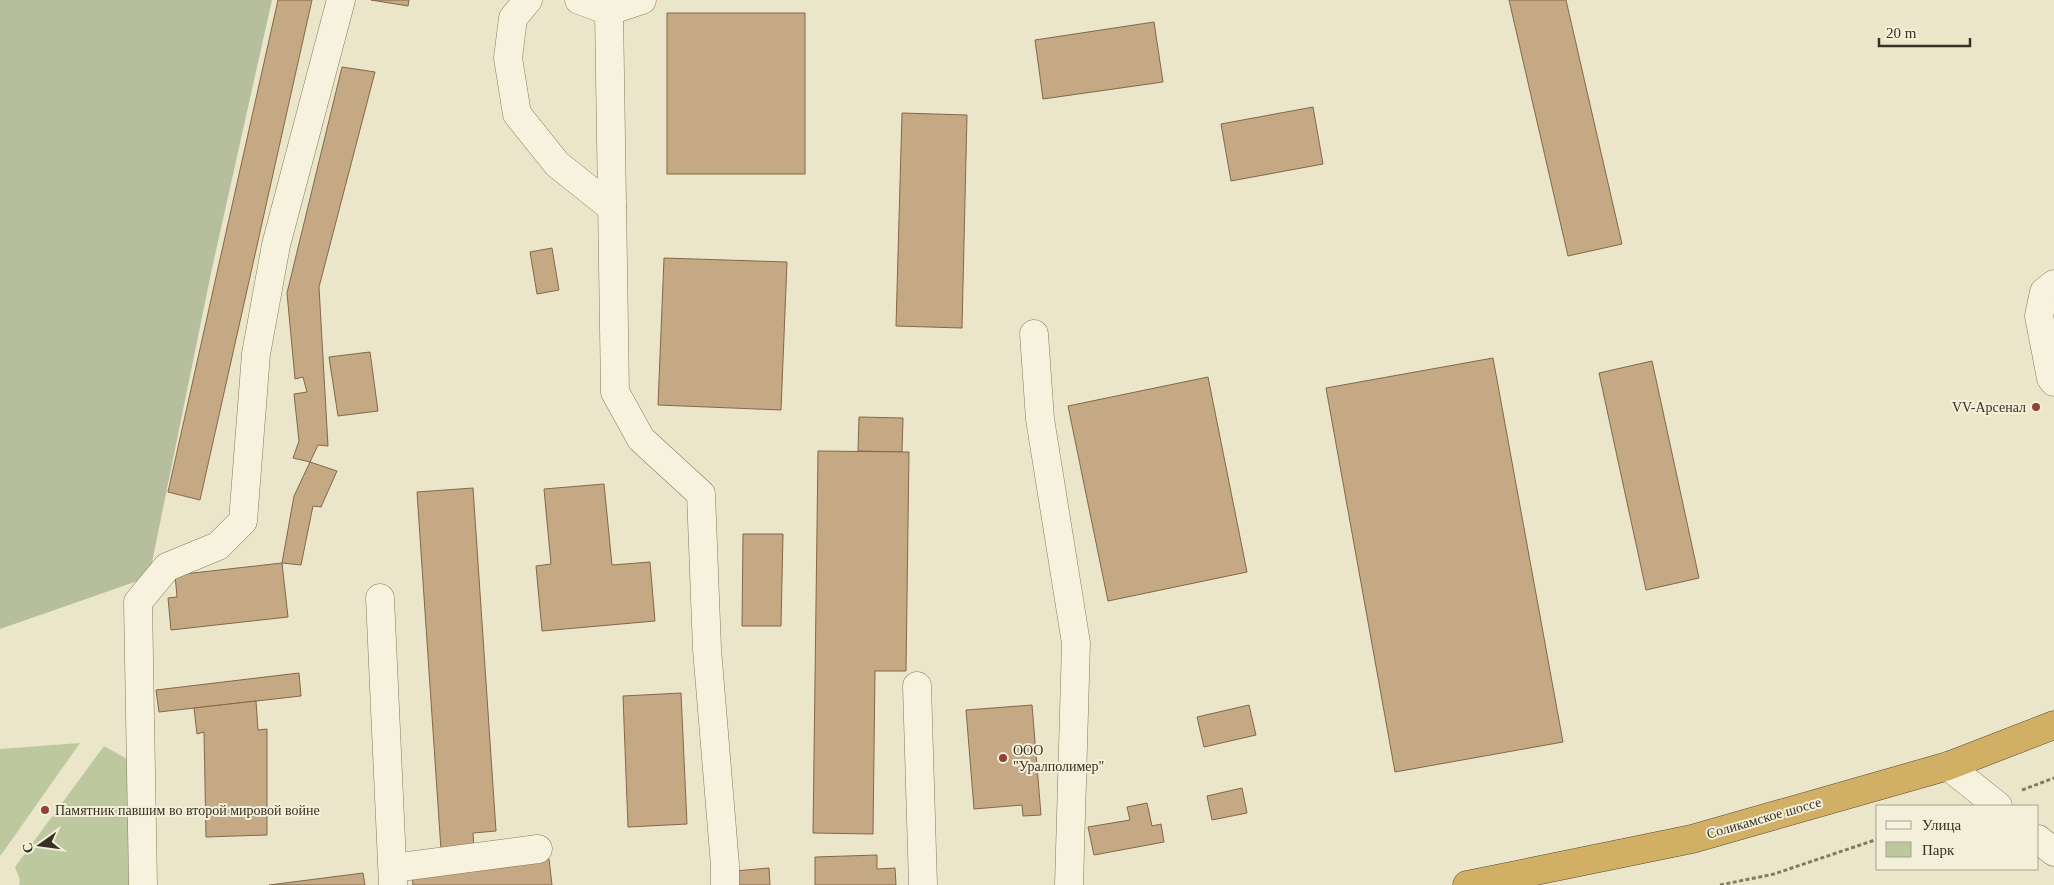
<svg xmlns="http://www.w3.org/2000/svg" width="2054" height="885" font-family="'Times New Roman',serif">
	<rect width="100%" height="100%" fill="#ebe6ca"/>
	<g fill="#bec89f">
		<polygon points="80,743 1,855 0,855 0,749"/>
		<polygon points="104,746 136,764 136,885 19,885 20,880 15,867"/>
	</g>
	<polygon fill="#b6be9d" points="0,0 272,0 211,273 149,577 0,629"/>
	<g fill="#c5a884" stroke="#836848">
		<polygon points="278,0 312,0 200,500 168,492"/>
		<polygon points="371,0 409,0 408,6"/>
		<polygon points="1509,0 1566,0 1622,244 1568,256"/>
		<rect x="667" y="13" width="138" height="161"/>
		<polygon points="1154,22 1163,82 1043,99 1035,40"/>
		<polygon points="342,67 375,72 319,287 328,446 318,445 310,462 293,458 299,441 294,394 307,392 303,377 295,379 287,293"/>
		<polygon points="1313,107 1323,164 1231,181 1221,124"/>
		<polygon points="902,113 967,115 962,328 896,326"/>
		<polygon points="552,248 559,290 537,294 530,252"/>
		<polygon points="664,258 787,262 781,410 658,405"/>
		<polygon points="370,352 378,411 338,416 329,357"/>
		<polygon points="1493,358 1563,742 1395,772 1326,388"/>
		<polygon points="1652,361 1699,578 1646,590 1599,373"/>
		<polygon points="1208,377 1247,572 1108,601 1068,406"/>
		<polygon points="859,417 903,418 902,452 858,451"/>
		<polygon points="818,451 909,452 906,671 875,671 873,834 813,833"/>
		<polygon points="310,462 337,471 321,507 313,506 301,565 282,563 294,496"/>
		<polygon points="604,484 612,565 650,562 655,621 542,631 536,566 551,564 544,489"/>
		<polygon points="473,488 496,831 473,833 474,848 441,850 417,492"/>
		<polygon points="743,534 783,534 781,626 742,626"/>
		<polygon points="282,563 288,617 171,630 168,598 177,597 175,575"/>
		<polygon points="299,673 301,696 159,712 156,690"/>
		<polygon points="681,693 687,824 628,827 623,696"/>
		<polygon points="256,701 258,730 267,729 267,835 206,837 204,732 197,734 194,708"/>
		<polygon points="1032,705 1041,815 1023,816 1022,805 974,809 966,710"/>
		<polygon points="1249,705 1256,735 1204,747 1197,717"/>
		<polygon points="1242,788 1247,813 1212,820 1207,796"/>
		<polygon points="1147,803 1152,826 1161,824 1164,842 1094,855 1088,827 1130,820 1127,807"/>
		<polygon points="877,855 877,869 895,868 896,885 815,885 815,857"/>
		<polygon points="549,859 552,885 413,885 412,874"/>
		<polygon points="769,868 770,885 736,885 735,871"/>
		<polygon points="363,873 365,885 269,885"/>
	</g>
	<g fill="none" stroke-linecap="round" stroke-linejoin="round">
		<defs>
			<g id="minor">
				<polyline points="528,0 513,18 508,58 517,114 557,164 612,208"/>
				<polyline points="579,0 609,11 642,0"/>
				<polyline points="609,11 615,392 641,439 701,494 707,649 725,865 725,885"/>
				<polyline points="2054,284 2044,292 2039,316 2051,378 2054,382"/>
				<polyline points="1034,334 1040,419 1076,643 1069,885"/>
				<polyline points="380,598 393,885"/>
				<polyline points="917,686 923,885"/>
				<polyline points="1948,766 1998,806"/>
				<polyline points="2038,839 2054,852"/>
				<polyline points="393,868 538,849"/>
				<polyline points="143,885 138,602 167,567 218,546 243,521 256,354 276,245 341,0"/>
			</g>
			<polyline id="highway" points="1467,885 1692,839 1948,766 2054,725"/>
		</defs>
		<use href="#minor" stroke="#867a60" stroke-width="29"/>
		<use href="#highway" stroke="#554834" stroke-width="29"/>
		<g stroke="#867a60" stroke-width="3" stroke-dasharray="4 2.5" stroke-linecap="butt">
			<polyline points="2022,790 2054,778"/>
			<polyline points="1720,885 1774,874 1878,839"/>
		</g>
		<use href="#minor" stroke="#f6f2dd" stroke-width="28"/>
		<use href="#highway" stroke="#d1b065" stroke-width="28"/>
	</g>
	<g fill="#904236" stroke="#f3efd9" stroke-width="2">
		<circle cx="2036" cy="407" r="5"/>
		<circle cx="1003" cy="758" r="5"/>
		<circle cx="45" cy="810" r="5"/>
	</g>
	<g text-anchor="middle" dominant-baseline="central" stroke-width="4" stroke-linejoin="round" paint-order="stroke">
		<g font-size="14" fill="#383022" stroke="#f3efd9" text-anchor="start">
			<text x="2026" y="407" text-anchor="end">VV-Арсенал</text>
			<text x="1013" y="750">OOO<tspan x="1013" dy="16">"Уралполимер"</tspan></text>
			<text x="55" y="810">Памятник павшим во второй мировой войне</text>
		</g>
		<g font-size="14" fill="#383022" stroke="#f3efd9">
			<text transform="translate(1764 818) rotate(-16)">Соликамское шоссе</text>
		</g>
	</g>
	<rect x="1876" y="805" width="162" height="65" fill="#f3efd9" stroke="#a8a390"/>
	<rect x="1886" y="821" width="25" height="8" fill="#f6f2dd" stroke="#a8a390"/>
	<text x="1922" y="830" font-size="15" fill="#383022">Улица</text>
	<rect x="1886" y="842" width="25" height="15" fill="#bec89f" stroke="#a8a390"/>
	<text x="1922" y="855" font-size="15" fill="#383022">Парк</text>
	<g transform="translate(40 845) rotate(256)" stroke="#f3efd9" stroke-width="4" paint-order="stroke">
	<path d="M0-4L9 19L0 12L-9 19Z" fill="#383022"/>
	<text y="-8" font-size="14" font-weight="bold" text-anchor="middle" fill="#383022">С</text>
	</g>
	<path d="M1879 38v8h91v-8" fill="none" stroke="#383022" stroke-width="2.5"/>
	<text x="1886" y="38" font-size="15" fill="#383022" stroke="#f3efd9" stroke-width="4" paint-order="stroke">20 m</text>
</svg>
